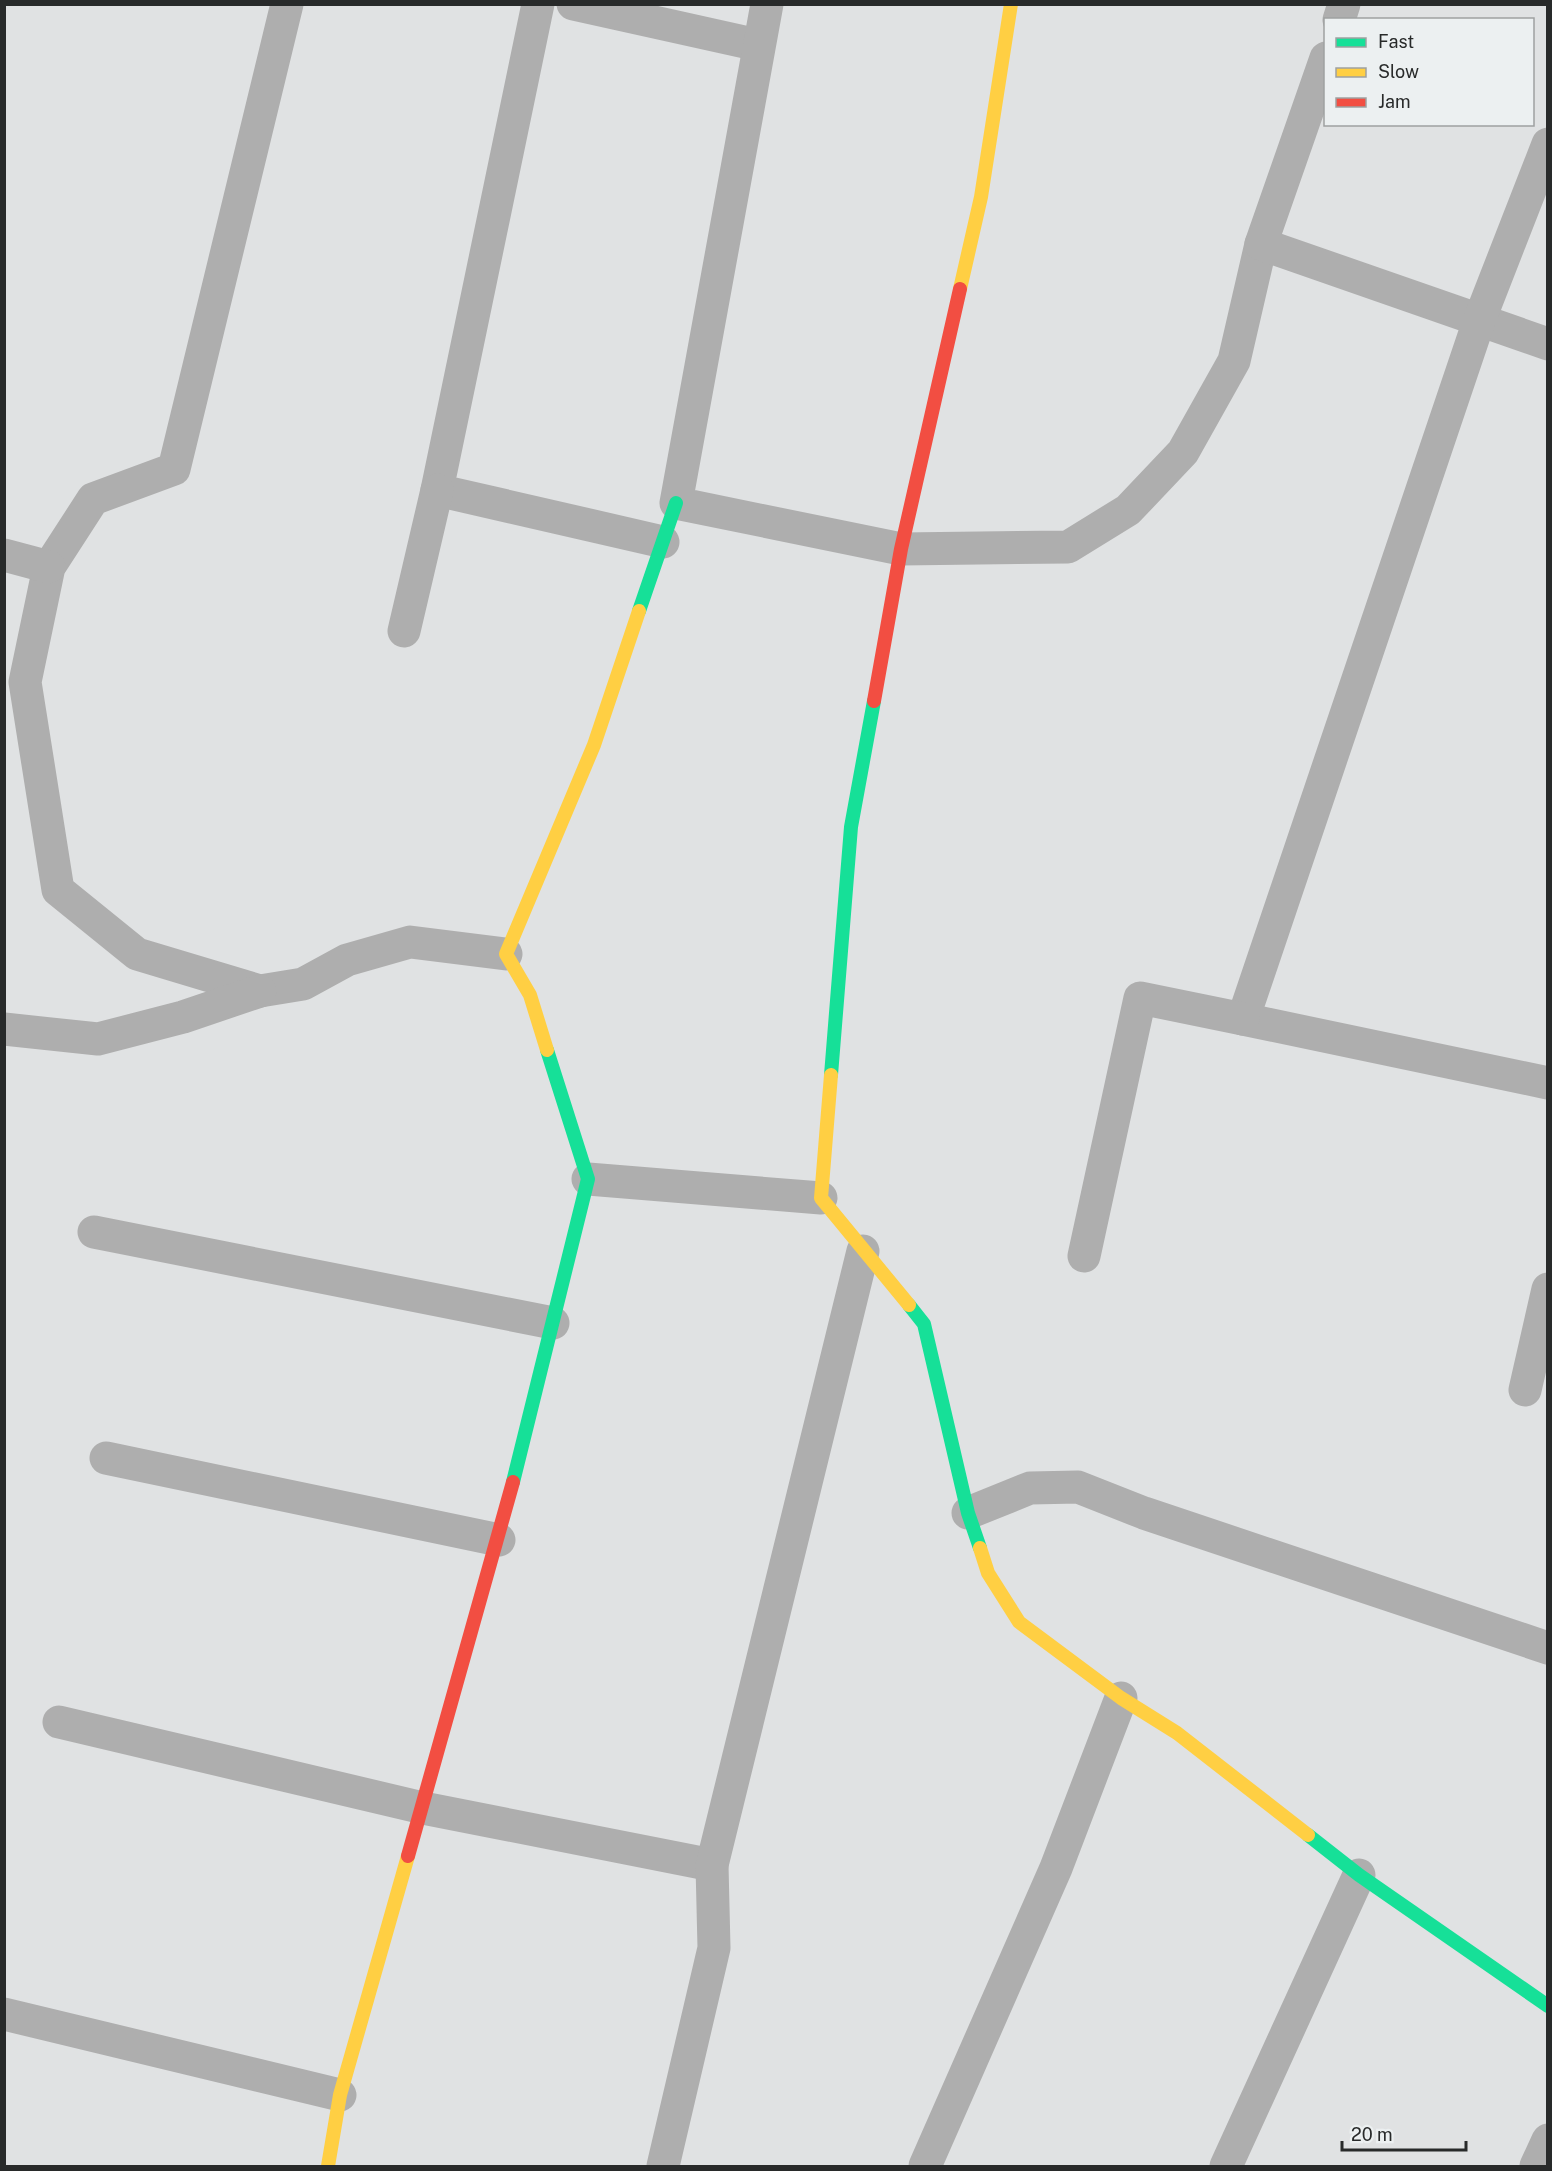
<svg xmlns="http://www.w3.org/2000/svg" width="1552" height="2171" font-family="'Public Sans',sans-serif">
	<rect width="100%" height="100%" fill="#e0e2e3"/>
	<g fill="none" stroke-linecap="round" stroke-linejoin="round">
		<g stroke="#aeaeae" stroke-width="33">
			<polyline points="287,4 174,469 93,499 49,567 25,682 58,890 137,954 260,991 303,984 347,960 410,942 506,954"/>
			<polyline points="538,4 437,490 663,542"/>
			<polyline points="573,4 758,45"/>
			<polyline points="767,4 676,503 901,549 1068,547 1128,510 1183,452 1234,361 1261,244"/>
			<polyline points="1339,20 1344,4"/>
			<polyline points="1326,58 1261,244 1548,344"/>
			<polyline points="1548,144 1479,321 1243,1019 1548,1083"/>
			<polyline points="4,555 49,567"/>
			<polyline points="404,631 437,490"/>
			<polyline points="4,1029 98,1039 183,1017 260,991"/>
			<polyline points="588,1179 821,1198"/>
			<polyline points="94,1232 553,1323"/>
			<polyline points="1084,1256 1140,998 1243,1019"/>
			<polyline points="1525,1390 1548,1289"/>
			<polyline points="106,1458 499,1540"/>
			<polyline points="968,1513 1030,1488 1078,1487 1144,1513 1548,1648"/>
			<polyline points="59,1722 423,1808 712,1865"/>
			<polyline points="4,2014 340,2095"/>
			<polyline points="663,2166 714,1948 712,1865 863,1251"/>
			<polyline points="925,2166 1056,1868 1121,1698"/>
			<polyline points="1226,2166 1359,1875"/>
			<polyline points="1536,2166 1548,2140"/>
		</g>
		<g stroke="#16e098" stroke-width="14">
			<polyline points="639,611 676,503"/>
			<polyline points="831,1075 851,827 874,701"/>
			<polyline points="909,1305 924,1324 968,1513 980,1548"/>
			<polyline points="513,1482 588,1179 547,1050"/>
			<polyline points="1308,1835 1359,1875 1548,2006"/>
		</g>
		<g stroke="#ffcf43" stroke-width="14">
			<polyline points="960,289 981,197 1011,4"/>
			<polyline points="547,1050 530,995 506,954 594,745 639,611"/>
			<polyline points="831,1075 821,1198 909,1305"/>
			<polyline points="980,1548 988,1573 1019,1622 1121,1698 1177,1733 1308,1835"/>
			<polyline points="328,2166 340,2095 408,1856"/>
		</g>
		<g stroke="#f24e42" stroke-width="14">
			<polyline points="874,701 901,549 960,289"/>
			<polyline points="408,1856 513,1482"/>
		</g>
	</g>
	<rect width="1552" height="2171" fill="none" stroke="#282a2a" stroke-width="12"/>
	<rect x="1324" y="18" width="210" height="108" fill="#ecf0f1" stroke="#9ea1a1" stroke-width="1.5"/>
	<rect x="1336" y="38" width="30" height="9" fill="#16e098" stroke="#9ea1a1" stroke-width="1.5"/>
	<text x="1378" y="48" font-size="18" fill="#282a2a">Fast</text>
	<rect x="1336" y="68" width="30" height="9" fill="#ffcf43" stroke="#9ea1a1" stroke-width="1.5"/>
	<text x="1378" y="78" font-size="18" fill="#282a2a">Slow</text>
	<rect x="1336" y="98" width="30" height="9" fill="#f24e42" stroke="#9ea1a1" stroke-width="1.5"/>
	<text x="1378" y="108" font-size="18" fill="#282a2a">Jam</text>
	<path d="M1342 2141v9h124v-9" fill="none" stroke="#282a2a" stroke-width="3"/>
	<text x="1351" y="2141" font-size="18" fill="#282a2a" stroke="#ecf0f1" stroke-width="4.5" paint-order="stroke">20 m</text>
</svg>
